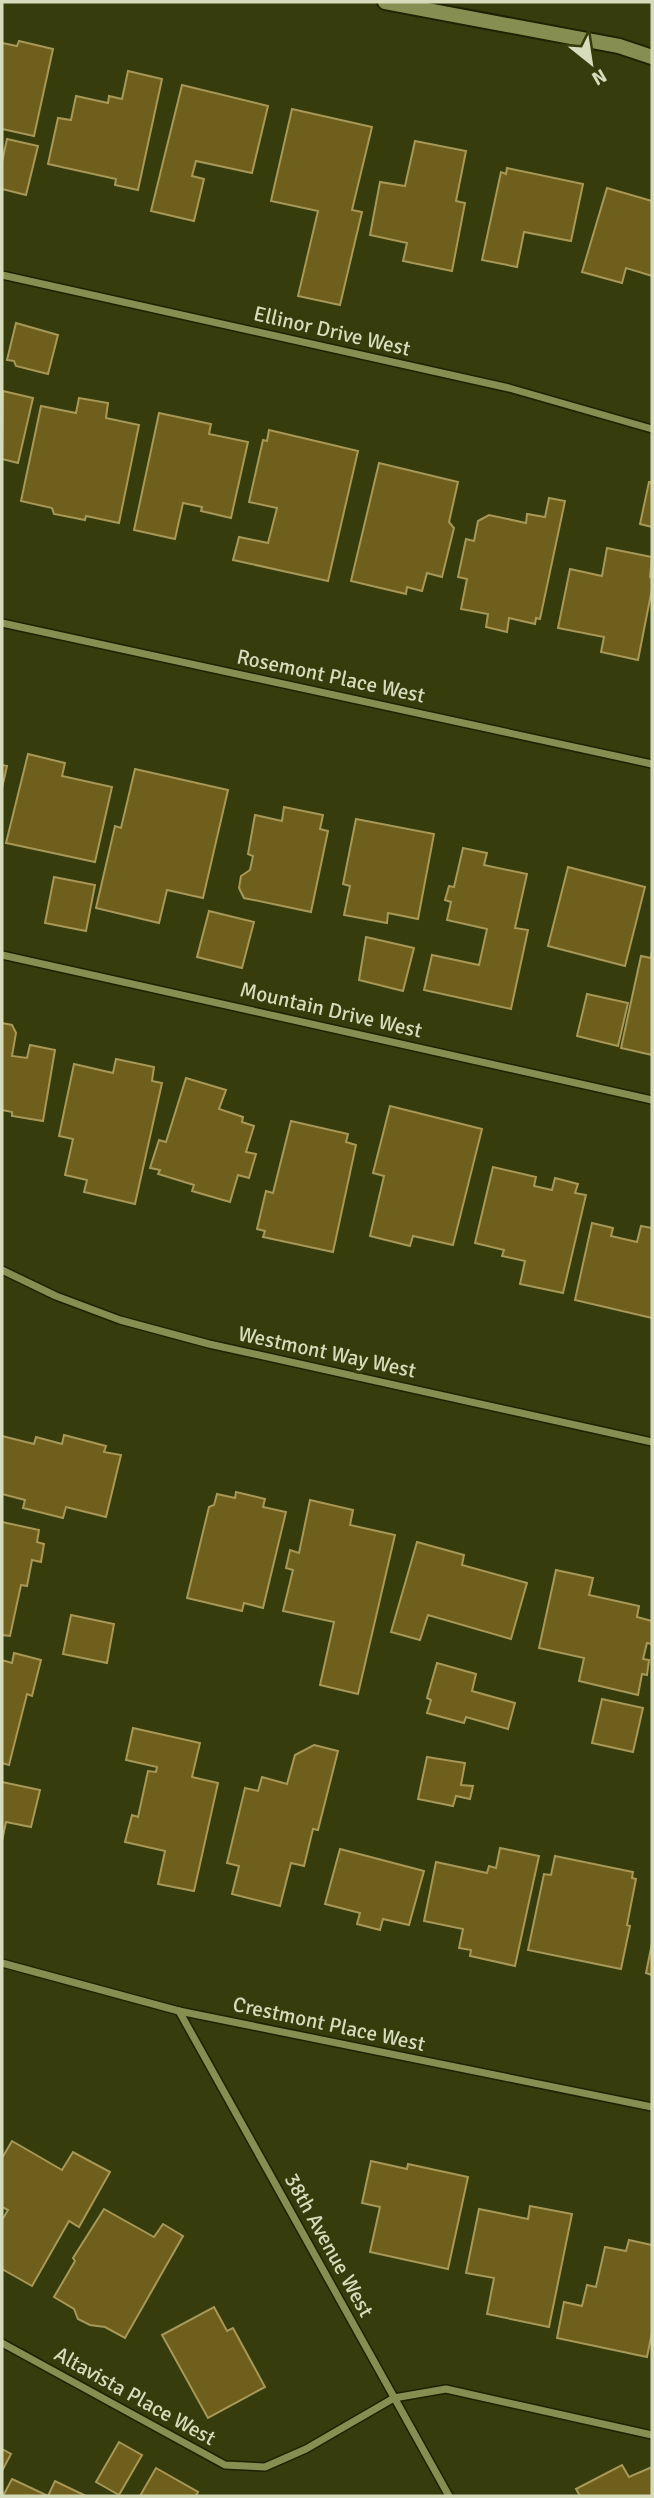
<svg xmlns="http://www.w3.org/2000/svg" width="654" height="2498" font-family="Signika,sans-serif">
	<rect width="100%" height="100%" fill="#363c0b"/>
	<g fill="#6f5f1d" stroke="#a89858" stroke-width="2">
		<polygon points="19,41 53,49 34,136 2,129 2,43 17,46"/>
		<polygon points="128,71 162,79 138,190 115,185 116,179 48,164 58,118 71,120 76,96 108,103 109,96 122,99"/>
		<polygon points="182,85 268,106 252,173 196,161 192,176 204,179 194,221 151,211"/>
		<polygon points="292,109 372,127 352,210 362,212 340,305 298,296 318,211 271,201"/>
		<polygon points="7,139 38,146 26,195 2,189 2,162"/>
		<polygon points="415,141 466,151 456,201 465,203 452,271 403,261 407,243 370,235 380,182 405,186"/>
		<polygon points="507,168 583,184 571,241 524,232 517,267 482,260 501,172 506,174"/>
		<polygon points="607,188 652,201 652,276 626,268 622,283 582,272"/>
		<polygon points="16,323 58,335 48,374 16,366 14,361 7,360"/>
		<polygon points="3,391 33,398 18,463 2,459"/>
		<polygon points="79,398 108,403 106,418 139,425 119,523 86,516 85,520 54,514 52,508 21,501 41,406 76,413"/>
		<polygon points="159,413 211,424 209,434 248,442 231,518 201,511 202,507 183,503 175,539 134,530"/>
		<polygon points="269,430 358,451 328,581 233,560 239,537 268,543 277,508 249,502 263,440 267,441"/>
		<polygon points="379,463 458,482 449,522 454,528 442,577 427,573 422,591 407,587 406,594 351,581"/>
		<polygon points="649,482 652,482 652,527 640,524"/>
		<polygon points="549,498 565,501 540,619 536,618 535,624 509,618 507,632 486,627 488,614 461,609 467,579 458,577 466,539 474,541 478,521 489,515 526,523 527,514 545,517"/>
		<polygon points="607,548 652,557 650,577 652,578 652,589 638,660 601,652 604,637 558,628 570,569 602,576"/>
		<polygon points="28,754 65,763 62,776 112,787 95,862 6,843"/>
		<polygon points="2,765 7,766 2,788"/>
		<polygon points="135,769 228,790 203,898 167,890 159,923 96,908 115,826 121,828"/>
		<polygon points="284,807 323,815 320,829 328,831 311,912 244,898 239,888 241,876 250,870 253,856 248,854 255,815 282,821"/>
		<polygon points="356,819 434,834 418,919 388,913 387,923 344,915 350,886 343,884"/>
		<polygon points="463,848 487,853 484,865 527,874 515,928 528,930 511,1009 424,990 432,955 479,965 487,929 447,920 451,902 445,900 449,886 454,887"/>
		<polygon points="568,867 645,887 625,966 548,946"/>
		<polygon points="54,877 95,885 86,931 45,923"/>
		<polygon points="209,911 254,922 242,968 197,957"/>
		<polygon points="366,937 414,948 403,991 359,980"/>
		<polygon points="652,951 652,1055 621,1048 641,956 651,958"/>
		<polygon points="587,994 628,1003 618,1046 577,1036"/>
		<polygon points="2,1023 12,1025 16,1033 12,1056 27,1058 30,1045 55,1050 43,1121 12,1116 12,1112 2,1110"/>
		<polygon points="116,1059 154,1067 152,1081 162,1083 135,1204 84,1192 87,1180 65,1175 73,1139 59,1136 74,1064 113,1073"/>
		<polygon points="186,1078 226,1090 219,1109 243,1117 242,1122 254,1126 246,1152 256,1154 249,1178 238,1175 230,1202 192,1191 194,1185 158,1174 160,1170 150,1168 159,1140 166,1142"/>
		<polygon points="390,1106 482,1129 453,1245 413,1236 410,1246 370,1236 384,1176 373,1173"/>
		<polygon points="291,1121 348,1134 346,1142 356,1145 333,1252 263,1237 265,1231 257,1229 266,1191 273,1193"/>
		<polygon points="493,1167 536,1177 534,1186 552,1190 555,1178 578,1184 575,1193 586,1195 563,1293 520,1284 525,1261 502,1256 504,1250 475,1243"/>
		<polygon points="592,1223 613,1228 611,1236 637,1242 641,1226 652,1228 652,1318 575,1300"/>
		<polygon points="64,1435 106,1446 104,1452 121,1455 106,1517 66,1507 63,1518 23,1508 25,1500 2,1494 2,1436 34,1444 36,1437 62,1444"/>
		<polygon points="236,1492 265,1499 263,1507 286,1512 263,1608 244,1603 242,1611 187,1598 209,1507 214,1505 217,1494 235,1498"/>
		<polygon points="310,1500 353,1510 350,1525 395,1535 358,1694 320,1685 334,1622 283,1611 293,1570 286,1568 290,1550 299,1553"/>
		<polygon points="2,1522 39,1530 37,1542 44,1544 41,1562 32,1560 27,1586 21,1585 10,1636 2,1635"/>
		<polygon points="417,1542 464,1555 462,1565 527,1583 511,1639 428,1615 420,1640 391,1632"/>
		<polygon points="556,1570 593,1578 589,1595 639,1606 637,1617 652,1621 652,1644 647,1643 643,1659 649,1660 647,1675 642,1674 638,1695 579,1681 584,1658 539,1648"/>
		<polygon points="71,1615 114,1624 107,1663 63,1654"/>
		<polygon points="14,1653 41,1660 32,1696 27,1694 9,1765 2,1763 2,1660 12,1663"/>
		<polygon points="437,1663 476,1674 472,1691 515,1703 508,1729 466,1717 464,1723 427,1713 431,1700 427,1698"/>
		<polygon points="602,1699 643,1708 633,1752 592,1743"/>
		<polygon points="133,1728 200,1743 192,1777 218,1783 194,1891 158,1884 165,1851 125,1842 132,1815 138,1817 148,1771 156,1772 157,1767 126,1760"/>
		<polygon points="314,1745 338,1751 318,1830 313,1829 304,1866 291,1863 280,1906 232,1894 239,1866 227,1863 245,1788 258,1791 262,1777 287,1784 295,1755"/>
		<polygon points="427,1757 465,1763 461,1785 473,1786 470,1799 456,1796 453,1806 418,1799"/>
		<polygon points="2,1782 40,1790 31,1827 6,1822 2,1841"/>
		<polygon points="500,1848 539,1856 515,1966 470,1956 471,1950 459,1948 463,1929 424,1921 436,1862 487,1873 489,1866 496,1868"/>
		<polygon points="340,1849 424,1871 409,1925 383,1919 380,1930 357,1924 360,1913 325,1904"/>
		<polygon points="555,1856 633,1872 632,1878 636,1879 627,1925 630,1926 621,1969 528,1950 544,1874 551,1875"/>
		<polygon points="652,1943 652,1975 646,1973"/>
		<polygon points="12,2141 62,2170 73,2152 110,2172 79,2227 69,2221 32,2286 2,2269 2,2220 8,2210 2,2207 2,2158"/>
		<polygon points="371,2161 407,2169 408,2164 468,2177 448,2269 370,2252 380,2207 362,2203"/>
		<polygon points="530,2206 572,2214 549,2327 487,2314 494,2278 466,2273 479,2209 528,2219"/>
		<polygon points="104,2209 154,2237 163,2224 183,2236 125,2338 105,2327 90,2325 78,2319 74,2309 54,2297 75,2261 73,2258"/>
		<polygon points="629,2240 652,2245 652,2332 647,2357 557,2338 564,2302 582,2306 587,2285 596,2287 605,2247 626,2251"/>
		<polygon points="214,2307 227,2331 233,2328 265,2387 208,2418 162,2335"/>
		<polygon points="119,2442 142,2455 119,2495 96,2482"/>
		<polygon points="2,2449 11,2454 2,2471"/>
		<polygon points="622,2465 629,2477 652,2467 652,2496 580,2496 576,2489"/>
		<polygon points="156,2468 198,2492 196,2496 140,2496"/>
		<polygon points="12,2479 48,2496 55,2481 86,2496 3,2496"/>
	</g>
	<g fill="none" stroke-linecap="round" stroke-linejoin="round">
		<defs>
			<g id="street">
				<polyline points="2,275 509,388 652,429"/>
				<polyline points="2,623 652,764"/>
				<polyline points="2,955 652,1100"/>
				<polyline points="2,1270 56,1296 120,1320 209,1344 652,1442"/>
				<polyline points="2,1963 179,2011 652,2107"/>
				<polyline points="179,2011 449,2496"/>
				<polyline points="2,2343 225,2465 265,2467 306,2449 394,2398 446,2389 652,2435"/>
			</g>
			<polyline id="secondary" points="385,2 619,46 652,57"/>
		</defs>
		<use href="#street" stroke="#1e2202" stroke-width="10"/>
		<use href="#secondary" stroke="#1e2202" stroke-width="18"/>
		<use href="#street" stroke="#868f51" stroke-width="7"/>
		<use href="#secondary" stroke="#868f51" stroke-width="14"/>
	</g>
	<g text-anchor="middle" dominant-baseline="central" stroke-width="7" stroke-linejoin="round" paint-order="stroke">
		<g font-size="21" fill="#d6dcbc" stroke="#363c0b">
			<text transform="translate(332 331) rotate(13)">Ellinor Drive West</text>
			<text transform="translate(331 676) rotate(12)">Rosemont Place West</text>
			<text transform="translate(331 1010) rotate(13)">Mountain Drive West</text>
			<text transform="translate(327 1352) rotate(12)">Westmont Way West</text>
			<text transform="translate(329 2024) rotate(12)">Crestmont Place West</text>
			<text transform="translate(329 2245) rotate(61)">38th Avenue West</text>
			<text transform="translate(135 2396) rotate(29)">Altavista Place West</text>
		</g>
	</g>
	<rect width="654" height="2498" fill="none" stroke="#d6dcbc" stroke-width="7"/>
	<g transform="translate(591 63) rotate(150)" stroke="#363c0b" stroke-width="5" paint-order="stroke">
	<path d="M0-5L12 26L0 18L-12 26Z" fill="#d6dcbc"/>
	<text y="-10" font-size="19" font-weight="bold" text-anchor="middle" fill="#d6dcbc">N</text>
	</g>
</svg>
